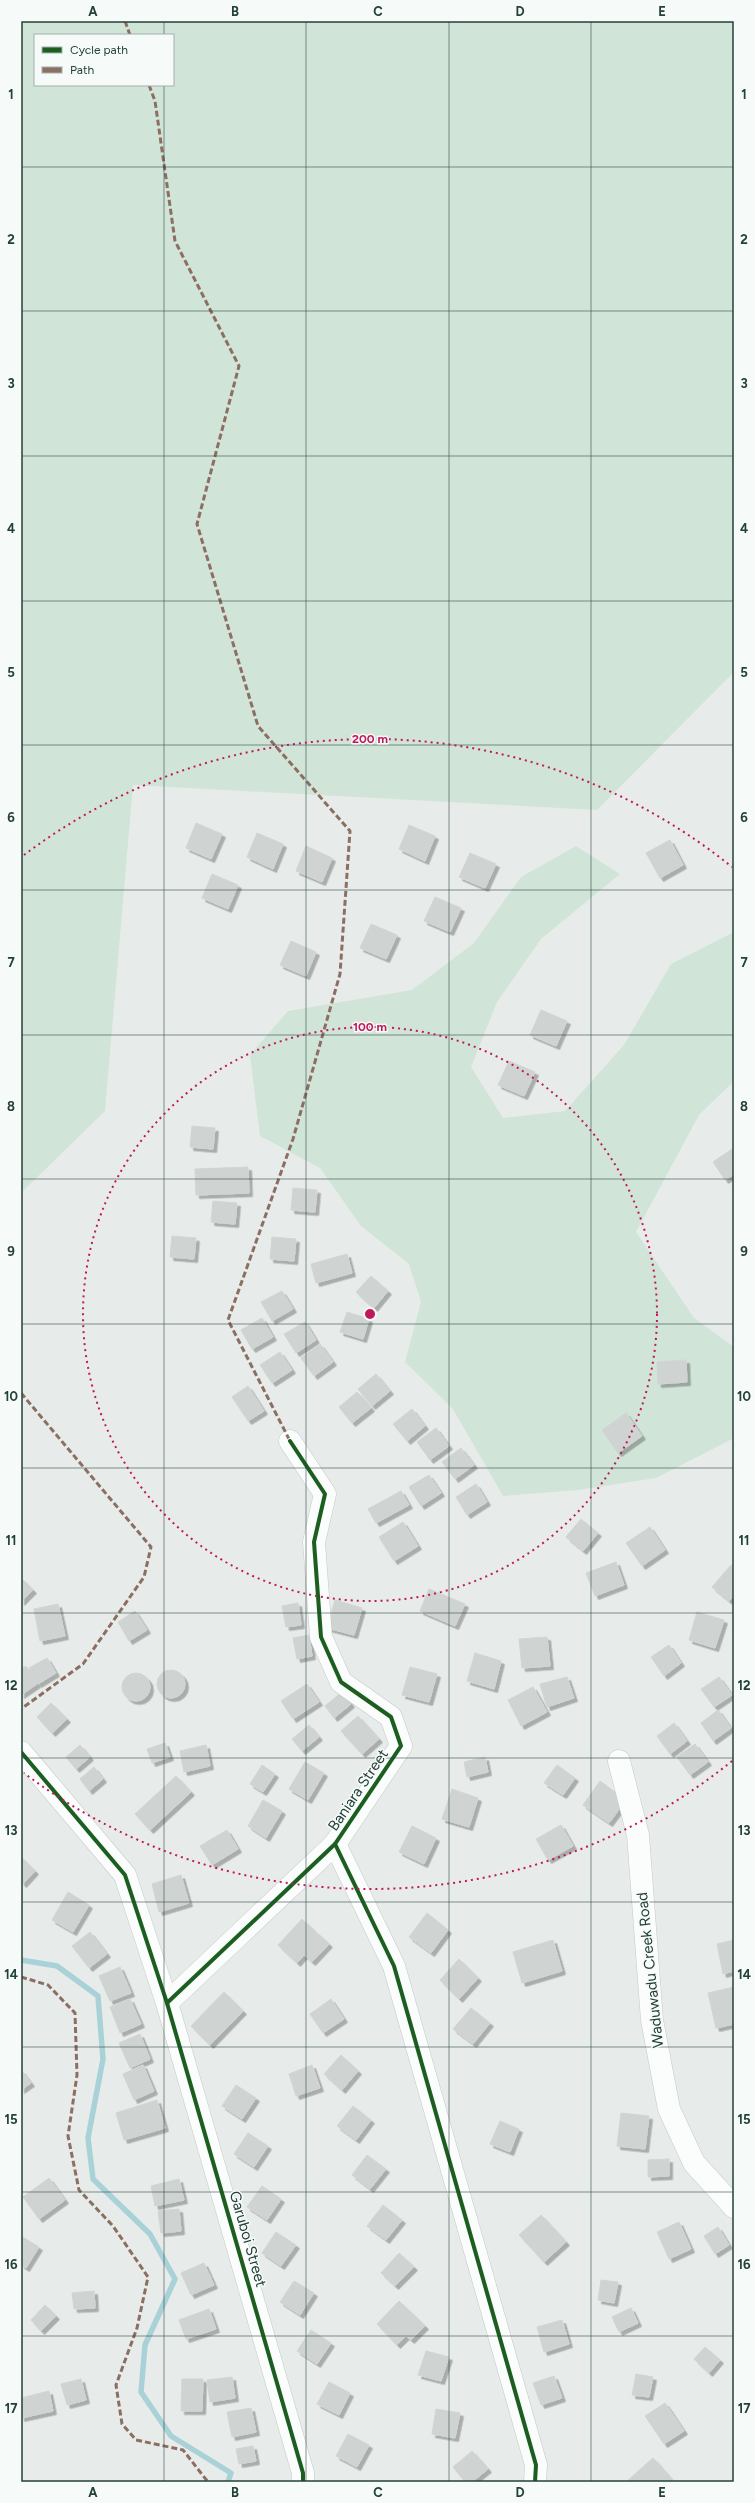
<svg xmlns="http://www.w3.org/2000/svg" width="755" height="2503" font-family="Figtree,sans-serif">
	<defs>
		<filter id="shadow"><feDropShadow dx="3.5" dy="3.5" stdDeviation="0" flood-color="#0004"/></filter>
	</defs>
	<rect width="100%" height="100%" fill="#e7ecea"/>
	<g fill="#d1e4d8" fill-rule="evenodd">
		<path d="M 21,21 L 734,21 L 734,672 L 597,810 L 133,785 L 105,1111 L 21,1193 ZM 35,35 L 173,35 L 173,85 L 35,85 Z"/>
		<polygon points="576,846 620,874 541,939 497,1002 471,1067 503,1118 565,1111 624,1045 671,964 734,932 734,1081 699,1115 636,1232 694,1318 734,1347 734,1438 656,1478 578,1490 503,1496 453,1409 405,1362 421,1302 409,1264 361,1226 320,1168 260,1136 250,1055 288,1011 412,990 474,943 521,877"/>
	</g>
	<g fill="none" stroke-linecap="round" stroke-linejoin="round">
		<polyline stroke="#a9d1d8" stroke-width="5.5" points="21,1960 57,1966 98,1996 103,2059 88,2138 93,2179 150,2234 175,2279 145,2345 141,2392 171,2436 231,2473 228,2482"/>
	</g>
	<g fill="#cfd3d2" stroke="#d0d5d3" filter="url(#shadow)">
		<polygon points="196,823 222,834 211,859 186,848"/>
		<polygon points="409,825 435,836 425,861 399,849"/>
		<polygon points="257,833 283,844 273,869 247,857"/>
		<polygon points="670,840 683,865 660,878 646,853"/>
		<polygon points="306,846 332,858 322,882 296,871"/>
		<polygon points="470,853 496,864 485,888 459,877"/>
		<polygon points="212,874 238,885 228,909 202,898"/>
		<polygon points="435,897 461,908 450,932 424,921"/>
		<polygon points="371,924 397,935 386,959 360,948"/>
		<polygon points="291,941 316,952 306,976 280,965"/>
		<polygon points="541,1010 567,1021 556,1046 530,1035"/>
		<polygon points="509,1061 535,1072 524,1096 498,1085"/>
		<polygon points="192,1126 215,1128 213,1149 190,1147"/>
		<polygon points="732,1149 734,1153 734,1174 725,1180 713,1162"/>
		<polygon points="248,1167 249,1193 196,1195 195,1169"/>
		<polygon points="293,1188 317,1190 315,1212 291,1210"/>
		<polygon points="213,1201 237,1203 235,1224 211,1222"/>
		<polygon points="172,1236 196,1238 194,1259 170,1257"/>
		<polygon points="272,1237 296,1239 294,1261 270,1259"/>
		<polygon points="347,1254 352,1273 316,1283 311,1264"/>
		<polygon points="371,1276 388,1291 374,1308 356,1292"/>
		<polygon points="282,1291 293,1309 272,1321 261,1302"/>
		<polygon points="347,1312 369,1319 363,1339 340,1332"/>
		<polygon points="262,1318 273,1337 252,1349 241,1330"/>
		<polygon points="305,1322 316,1340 296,1353 284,1334"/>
		<polygon points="320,1344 333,1362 314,1376 301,1358"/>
		<polygon points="280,1352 292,1370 272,1383 260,1365"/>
		<polygon points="686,1360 687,1382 658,1384 657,1362"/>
		<polygon points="376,1374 390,1391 372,1406 358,1389"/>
		<polygon points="248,1386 264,1411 248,1421 232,1397"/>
		<polygon points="357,1392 371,1408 352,1423 339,1407"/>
		<polygon points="412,1409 425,1426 407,1441 393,1424"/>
		<polygon points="626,1413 642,1436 618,1453 602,1430"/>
		<polygon points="436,1428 449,1446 430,1460 417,1442"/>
		<polygon points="461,1448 474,1465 455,1479 442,1462"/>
		<polygon points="429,1475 441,1493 421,1506 409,1487"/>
		<polygon points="476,1484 487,1502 467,1515 456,1497"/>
		<polygon points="401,1491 409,1505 376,1523 368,1509"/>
		<polygon points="581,1519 598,1533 583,1551 566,1537"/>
		<polygon points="403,1522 418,1546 394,1561 379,1537"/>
		<polygon points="650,1527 665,1550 642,1566 626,1543"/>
		<polygon points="616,1562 624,1585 595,1596 586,1573"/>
		<polygon points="731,1565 734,1567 734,1595 729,1601 712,1587"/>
		<polygon points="21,1578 33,1590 21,1602"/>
		<polygon points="429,1589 465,1604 455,1626 420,1611"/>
		<polygon points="335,1600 362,1608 354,1635 327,1628"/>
		<polygon points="298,1603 301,1625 286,1627 282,1606"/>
		<polygon points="58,1604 65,1636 40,1641 34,1609"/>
		<polygon points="135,1611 147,1630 129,1641 118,1622"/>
		<polygon points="697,1612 724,1620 715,1648 689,1640"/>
		<polygon points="309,1635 312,1656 297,1659 293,1638"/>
		<polygon points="547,1637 550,1666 522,1668 519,1639"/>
		<polygon points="669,1645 681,1663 664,1676 651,1657"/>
		<polygon points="475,1653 501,1661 494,1689 467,1681"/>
		<polygon points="47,1658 56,1673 38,1684 29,1668"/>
		<polygon points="26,1666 37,1684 21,1695 21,1669"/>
		<polygon points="410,1667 437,1674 429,1702 402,1695"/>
		<circle cx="171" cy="1684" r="14"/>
		<circle cx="136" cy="1687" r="14"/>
		<polygon points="567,1677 574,1698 547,1707 540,1684"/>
		<polygon points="719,1677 732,1695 714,1707 701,1689"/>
		<polygon points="307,1684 319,1702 293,1719 281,1701"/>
		<polygon points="533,1687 547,1712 521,1726 508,1700"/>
		<polygon points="342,1692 351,1704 334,1718 325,1706"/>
		<polygon points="51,1703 67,1719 52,1733 37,1717"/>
		<polygon points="718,1710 731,1728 713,1741 701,1723"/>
		<polygon points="358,1716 379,1739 362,1754 341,1731"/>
		<polygon points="674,1723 687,1741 670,1754 657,1736"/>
		<polygon points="309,1725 319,1737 302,1751 292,1739"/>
		<polygon points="165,1743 170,1757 152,1763 147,1749"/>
		<polygon points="695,1744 708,1762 690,1775 677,1757"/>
		<polygon points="80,1745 90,1757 76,1769 66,1757"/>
		<polygon points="206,1745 210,1766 184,1772 180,1751"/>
		<polygon points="485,1757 488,1772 467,1777 464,1762"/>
		<polygon points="305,1762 324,1773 308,1800 289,1789"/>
		<polygon points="262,1765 275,1774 263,1792 250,1784"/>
		<polygon points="557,1765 575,1778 563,1795 544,1783"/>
		<polygon points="94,1767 103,1779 89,1791 80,1779"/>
		<polygon points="176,1776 191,1792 150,1830 135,1814"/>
		<polygon points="600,1781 626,1800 609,1823 583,1805"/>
		<polygon points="452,1789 478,1798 469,1827 442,1819"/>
		<polygon points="263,1800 282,1811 266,1838 248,1826"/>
		<polygon points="561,1825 573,1846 548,1860 536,1839"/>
		<polygon points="412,1826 436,1838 424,1864 399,1852"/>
		<polygon points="227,1830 238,1849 212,1865 200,1846"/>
		<polygon points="21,1857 35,1871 23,1884 21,1882"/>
		<polygon points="181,1875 189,1903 159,1912 152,1884"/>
		<polygon points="68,1892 89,1905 73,1932 52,1920"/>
		<polygon points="427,1913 448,1930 431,1953 409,1937"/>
		<polygon points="302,1919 329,1944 312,1962 304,1955 297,1963 278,1945"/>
		<polygon points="90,1932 107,1954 89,1968 72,1946"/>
		<polygon points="553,1940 562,1971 522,1983 513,1952"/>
		<polygon points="734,1940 734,1971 723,1974 717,1944"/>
		<polygon points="459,1959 478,1978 459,1999 440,1980"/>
		<polygon points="120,1967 131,1993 110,2001 99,1976"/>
		<polygon points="734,1987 734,2024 716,2028 708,1993"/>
		<polygon points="224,1992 243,2011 210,2045 191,2026"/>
		<polygon points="130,1999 141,2024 120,2033 110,2007"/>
		<polygon points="331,1999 344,2019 323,2033 310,2014"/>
		<polygon points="471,2008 490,2023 473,2044 453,2029"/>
		<polygon points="140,2034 150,2059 130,2068 119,2043"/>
		<polygon points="341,2055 358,2071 342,2090 324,2074"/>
		<polygon points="143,2065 154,2091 134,2100 123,2074"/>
		<polygon points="312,2065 320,2088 296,2096 289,2074"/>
		<polygon points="21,2070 31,2083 21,2090"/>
		<polygon points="236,2085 256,2098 242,2119 222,2106"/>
		<polygon points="157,2100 165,2128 124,2140 116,2113"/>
		<polygon points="353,2106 371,2120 356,2140 337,2126"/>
		<polygon points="621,2113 649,2116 645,2149 617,2146"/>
		<polygon points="500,2121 519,2129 510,2152 490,2144"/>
		<polygon points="248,2133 268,2146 254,2167 234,2154"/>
		<polygon points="367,2155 386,2169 370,2189 352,2175"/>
		<polygon points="669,2159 669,2176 648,2177 648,2160"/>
		<polygon points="49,2178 65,2200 39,2219 23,2197"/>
		<polygon points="179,2179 184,2200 155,2206 151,2186"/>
		<polygon points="262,2186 281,2199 267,2220 247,2207"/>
		<polygon points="383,2205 402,2220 386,2240 367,2226"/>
		<polygon points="179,2209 181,2231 161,2233 158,2211"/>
		<polygon points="541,2215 566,2242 544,2262 519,2235"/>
		<polygon points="679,2222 691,2249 669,2259 657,2232"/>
		<polygon points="718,2227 729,2245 715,2254 704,2236"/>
		<polygon points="276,2232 296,2245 281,2266 262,2253"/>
		<polygon points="21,2236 39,2247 26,2268 21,2265"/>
		<polygon points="399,2253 414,2267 395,2286 381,2273"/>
		<polygon points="204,2263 214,2285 191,2295 181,2273"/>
		<polygon points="601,2280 618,2282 614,2303 598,2300"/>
		<polygon points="294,2281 314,2293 300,2315 280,2302"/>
		<polygon points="94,2291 95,2308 74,2309 72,2293"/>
		<polygon points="399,2301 425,2326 411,2340 406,2336 397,2345 377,2324"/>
		<polygon points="45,2305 56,2316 41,2331 31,2320"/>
		<polygon points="631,2308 638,2323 619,2332 612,2317"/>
		<polygon points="209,2309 216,2329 186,2339 179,2320"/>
		<polygon points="562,2320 569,2344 544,2352 537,2327"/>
		<polygon points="311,2330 331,2343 317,2364 297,2351"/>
		<polygon points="705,2347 720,2360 709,2373 694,2359"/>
		<polygon points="426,2351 449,2357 441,2381 418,2375"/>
		<polygon points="636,2374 653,2377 649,2397 632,2395"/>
		<polygon points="554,2376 562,2398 541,2405 533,2383"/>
		<polygon points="232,2377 235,2398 210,2402 207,2380"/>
		<polygon points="81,2379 86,2400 67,2405 61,2384"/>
		<polygon points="182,2379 203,2379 202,2411 181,2411"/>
		<polygon points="329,2382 350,2393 339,2415 317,2404"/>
		<polygon points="49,2391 53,2411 21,2418 21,2398"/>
		<polygon points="665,2403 684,2431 664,2444 645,2416"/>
		<polygon points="251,2408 256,2432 232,2437 227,2412"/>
		<polygon points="436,2409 460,2413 455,2438 432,2434"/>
		<polygon points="348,2434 369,2445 357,2467 336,2456"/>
		<polygon points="253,2446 256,2461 239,2464 236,2449"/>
		<polygon points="472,2451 488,2469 472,2482 465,2482 453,2467"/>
		<polygon points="653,2458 674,2482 626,2482"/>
	</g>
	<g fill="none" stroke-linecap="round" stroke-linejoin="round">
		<defs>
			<g id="minor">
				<polyline points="21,1752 125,1875 167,2003 303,2473 303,2482"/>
				<polyline points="619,1761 638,1835 652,2020 669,2109 694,2163 734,2207"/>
				<polyline points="335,1844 394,1966 536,2465 535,2482"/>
				<polyline points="167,2003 335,1844 401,1746 391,1717 341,1682 321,1637 314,1542 325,1494 290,1441"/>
			</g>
		</defs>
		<use href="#minor" stroke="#c4c9c7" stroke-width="23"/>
		<use href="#minor" stroke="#fbfcfc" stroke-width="22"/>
		<g stroke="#8d6e63" stroke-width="3" stroke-dasharray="6 3" stroke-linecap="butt">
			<polyline points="125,21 130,35"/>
			<polyline points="149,85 155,101 175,241 239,366 197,524 258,726 350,831 340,974 293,1139 228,1320 290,1441"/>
			<polyline points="21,1393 151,1547 144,1577 83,1664 21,1709"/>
			<polyline points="21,1977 48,1985 75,2013 77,2075 68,2136 79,2190 113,2226 148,2277 137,2328 116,2385 122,2424 136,2440 183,2450 208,2482"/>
		</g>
		<defs>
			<g id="cycleway">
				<polyline points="21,1752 125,1875 167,2003 303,2473 303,2482"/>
				<polyline points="335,1844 394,1966 536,2465 535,2482"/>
				<polyline points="167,2003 335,1844 401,1746 391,1717 341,1682 321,1637 314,1542 325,1494 290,1441"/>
			</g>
		</defs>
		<use href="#cycleway" stroke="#f6faf8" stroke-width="6"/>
		<use href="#cycleway" stroke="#1b5e20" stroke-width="4"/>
	</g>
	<path fill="none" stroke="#24403a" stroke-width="1" stroke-opacity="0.55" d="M 164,21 L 164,35M 306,21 L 306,2482M 449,21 L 449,2482M 591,21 L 591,2482M 164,85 L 164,2482M 21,167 L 734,167M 21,311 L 734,311M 21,456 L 734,456M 21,601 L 734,601M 21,745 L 734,745M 21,890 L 734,890M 21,1035 L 734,1035M 21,1179 L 734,1179M 21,1324 L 734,1324M 21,1468 L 734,1468M 21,1613 L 734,1613M 21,1758 L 734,1758M 21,1902 L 734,1902M 21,2047 L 734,2047M 21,2192 L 734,2192M 21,2336 L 734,2336"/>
	<g fill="none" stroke="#c2185b" stroke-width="2" stroke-dasharray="2 4">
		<circle cx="370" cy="1314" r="287"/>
		<path d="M732 1761A575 575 0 0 1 24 1773M24 855A575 575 0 0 1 732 867"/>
	</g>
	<g text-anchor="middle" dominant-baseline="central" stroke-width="3" stroke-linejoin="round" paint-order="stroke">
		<g font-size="15" fill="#24403a" stroke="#f6faf8">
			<text transform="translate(358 1790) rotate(-56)">Baniara Street</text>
			<text transform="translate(650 1970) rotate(-96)">Waduwadu Creek Road</text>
			<text transform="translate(248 2239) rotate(74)">Garuboi Street</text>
		</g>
	</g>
	<circle cx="370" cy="1314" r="6" fill="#c2185b" stroke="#f6faf8" stroke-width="2"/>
	<g font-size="12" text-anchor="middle" font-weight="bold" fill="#c2185b" stroke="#f6faf8" stroke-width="3" stroke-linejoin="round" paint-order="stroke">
		<text x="370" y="743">200 m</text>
		<text x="370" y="1031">100 m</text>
	</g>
	<rect width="755" height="2503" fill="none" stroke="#f6faf8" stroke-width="44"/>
	<rect x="34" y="34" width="140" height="52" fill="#f6faf8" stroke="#a2b0ac"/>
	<rect x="42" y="47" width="20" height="6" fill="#1b5e20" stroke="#a2b0ac"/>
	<text x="70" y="54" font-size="12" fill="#24403a">Cycle path</text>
	<rect x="42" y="67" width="20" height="6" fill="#8d6e63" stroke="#a2b0ac"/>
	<text x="70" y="74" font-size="12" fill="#24403a">Path</text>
	<rect x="22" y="22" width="711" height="2459" fill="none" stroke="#24403a" stroke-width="1.5"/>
	<g font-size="13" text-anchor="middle" font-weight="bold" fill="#24403a">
		<text x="93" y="16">A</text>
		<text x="235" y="16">B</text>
		<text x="378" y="16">C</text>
		<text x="520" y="16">D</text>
		<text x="662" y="16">E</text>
		<text x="11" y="99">1</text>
		<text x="744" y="99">1</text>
		<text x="11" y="244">2</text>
		<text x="744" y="244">2</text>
		<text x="11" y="388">3</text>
		<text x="744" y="388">3</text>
		<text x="11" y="533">4</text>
		<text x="744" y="533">4</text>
		<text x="11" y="677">5</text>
		<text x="744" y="677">5</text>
		<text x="11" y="822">6</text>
		<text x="744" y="822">6</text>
		<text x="11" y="967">7</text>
		<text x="744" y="967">7</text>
		<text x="11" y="1111">8</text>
		<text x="744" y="1111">8</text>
		<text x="11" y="1256">9</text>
		<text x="744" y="1256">9</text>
		<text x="11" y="1401">10</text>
		<text x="744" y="1401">10</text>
		<text x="11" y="1545">11</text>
		<text x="744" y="1545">11</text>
		<text x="11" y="1690">12</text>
		<text x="744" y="1690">12</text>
		<text x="11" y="1835">13</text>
		<text x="744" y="1835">13</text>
		<text x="11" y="1979">14</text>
		<text x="744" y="1979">14</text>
		<text x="11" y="2124">15</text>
		<text x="744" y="2124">15</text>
		<text x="11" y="2269">16</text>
		<text x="744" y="2269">16</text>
		<text x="11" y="2413">17</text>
		<text x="744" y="2413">17</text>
		<text x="93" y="2497">A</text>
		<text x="235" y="2497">B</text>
		<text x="378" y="2497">C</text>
		<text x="520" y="2497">D</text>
		<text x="662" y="2497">E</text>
	</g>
</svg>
